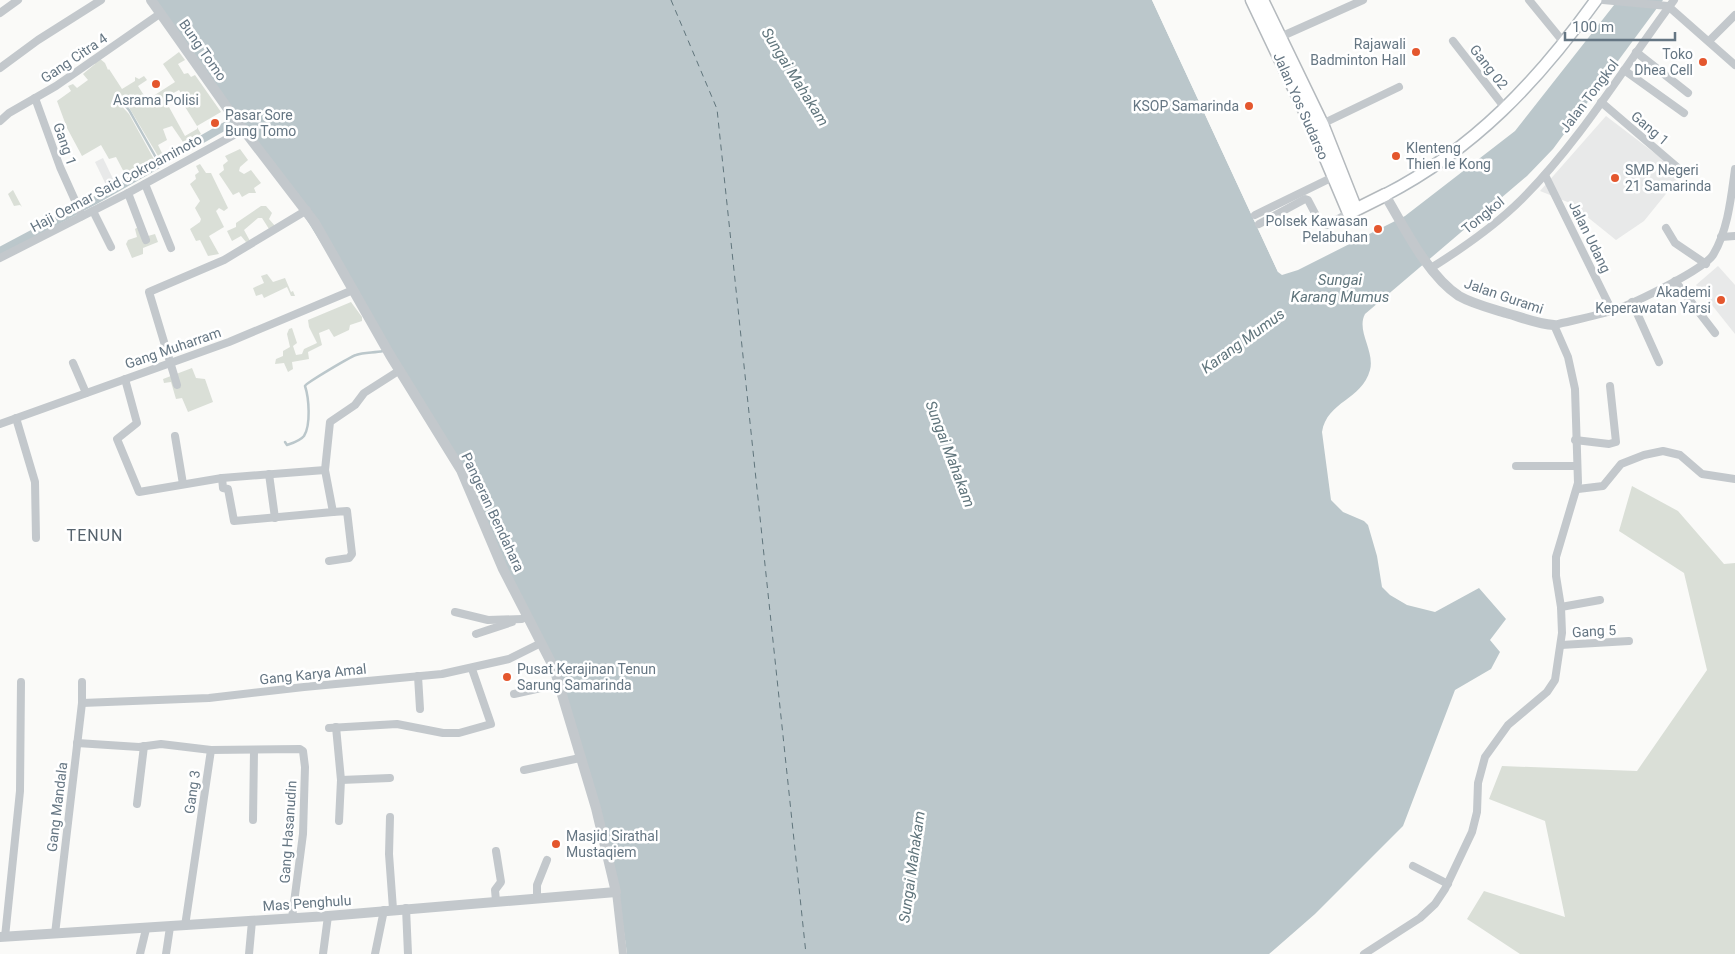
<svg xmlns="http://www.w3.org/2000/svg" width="1735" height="954" font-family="Roboto,sans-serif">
	<rect width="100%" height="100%" fill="#fafaf8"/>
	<g fill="#e8e9e9">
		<polygon points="1606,116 1682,174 1644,221 1616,240 1570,203 1540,191"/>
		<polygon points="103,158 116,185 108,189 95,162"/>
		<polygon points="1718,266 1735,285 1735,334 1696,285"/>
	</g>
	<g fill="#dadfd7">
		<polygon points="179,52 185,60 178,64 184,74 188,73 191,77 195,75 221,112 197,126 182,102 185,99 179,90 164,98 185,136 197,129 197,127 201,134 183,142 172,126 163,129 167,140 158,145 163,155 162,157 158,156 121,94 117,93 115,99 129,114 155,161 126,176 116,157 109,159 101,145 82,156 67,128 57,101 71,91 68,86 73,84 77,88 88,80 83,74 95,64 93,62 99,58 105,63 108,70 109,69 122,89 135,81 135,77 139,79 144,76 147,80 138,86 147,100 175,82 163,64"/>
		<polygon points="240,149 248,160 240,167 239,171 244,174 251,170 261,183 254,188 256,193 249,193 242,197 239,192 233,195 219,174 224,170 223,165 228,161 225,156"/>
		<polygon points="200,164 206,173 211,173 228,208 224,211 219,208 216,211 224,227 209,236 219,254 208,256 200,240 196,241 190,229 200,222 201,219 195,208 200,201 190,184 196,179 195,175 199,172 196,166"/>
		<polygon points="13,190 22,207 20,205 14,206 8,194"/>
		<polygon points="261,206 266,206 272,213 269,219 275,226 269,229 262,218 258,218 244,230 250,241 246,242 241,236 232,241 227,231 236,227 236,223"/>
		<polygon points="138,227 148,236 155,234 158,242 143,248 143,254 132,258 126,244 128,240 137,237 135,229"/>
		<polygon points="267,274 273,282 285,278 291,292 293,291 295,296 291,296 287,287 264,298 262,294 256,296 253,288 264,283 261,276"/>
		<polygon points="351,302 362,317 362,321 350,325 349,330 334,337 329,329 319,333 322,345 308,352 309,359 292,362 293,369 288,372 284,363 275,364 276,359 283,356 283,351 290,347 287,334 289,329 292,328 297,343 293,346 296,355 302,354 304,349 317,343 309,327 308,320"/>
		<polygon points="192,368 196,378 205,379 213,402 188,412 182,398 176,399 171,382 164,383 163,379"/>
		<polygon points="1632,486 1678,511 1724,564 1735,563 1735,954 1520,954 1467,919 1484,891 1565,917 1545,821 1489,799 1502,766 1637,771 1707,670 1684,573 1619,531"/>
	</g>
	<path fill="#bbc7cb" d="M 156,0 L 1152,0 L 1278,272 L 1282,275 L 1298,270 L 1405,216 L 1515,131 L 1618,0 L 1663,0 L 1553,149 L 1527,176 L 1365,314 C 1356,331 1375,351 1370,370 C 1362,400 1327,401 1322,432 L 1331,500 L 1343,512 L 1364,521 L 1368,525 L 1377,556 L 1382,587 L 1390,595 L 1407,605 L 1435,612 L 1479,588 L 1506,619 L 1490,640 L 1500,652 L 1491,669 L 1455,690 L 1403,826 L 1315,914 L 1269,954 L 627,954 L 623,925 L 555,664 L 510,577 L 463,469 L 271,163 Z"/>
	<polygon fill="#fafaf8" points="1152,0 1155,0 1281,270 1278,272"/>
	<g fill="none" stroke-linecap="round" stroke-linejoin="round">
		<g stroke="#bbc7cb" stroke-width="2.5">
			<polyline points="120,96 119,98 129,110 159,163"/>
			<path d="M 285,442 L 287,445 C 293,443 300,441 304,436 C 311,425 309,398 305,386 C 306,383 350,357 356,355 C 364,352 374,353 383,351"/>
		</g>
		<polyline stroke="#bbc7cb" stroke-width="8" points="0,251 94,201 241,117"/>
		<polyline stroke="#60757c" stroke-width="1" stroke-dasharray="6 5" stroke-linecap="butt" points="671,0 717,109 806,954"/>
		<defs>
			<path id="secondary" d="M 1385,195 C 1474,149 1538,81 1596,0"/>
			<g id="trunk">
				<polyline points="1252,0 1313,128 1349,213 1385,195"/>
				<polyline points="1262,0 1322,124 1354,205"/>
			</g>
		</defs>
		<use href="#secondary" stroke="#b3babf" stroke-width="14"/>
		<use href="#trunk" stroke="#b4b9bd" stroke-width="15"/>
		<g stroke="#c3c8cc" stroke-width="8">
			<polyline points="1529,0 1565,44"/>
			<polyline points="1603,0 1668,6 1735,65"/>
			<polyline points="0,13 18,0"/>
			<polyline points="1278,38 1363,0"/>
			<polyline points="1453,41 1505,108"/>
			<polyline points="1709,41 1735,15"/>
			<polyline points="1636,52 1688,93"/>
			<polyline points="0,68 38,40 101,0"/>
			<polyline points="1624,70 1684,113"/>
			<polyline points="35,98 60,167 82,216"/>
			<polyline points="1601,102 1684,173"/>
			<polyline points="0,121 9,113 56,86 161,13"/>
			<polyline points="1322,124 1399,87"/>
			<polyline points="1545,175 1612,311"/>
			<polyline points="145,184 171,248"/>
			<polyline points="128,193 146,240"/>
			<polyline points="93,211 111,247"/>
			<polyline points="1255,215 1333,177"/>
			<polyline points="1259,224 1305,199 1308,200 1319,221 1327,225 1349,213"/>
			<polyline points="1666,228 1675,243 1706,264"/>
			<polyline points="1721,237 1735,236"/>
			<polyline points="0,258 128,193 243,130"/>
			<path d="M 1431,268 C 1463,248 1495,226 1522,199 C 1581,140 1624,67 1674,0"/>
			<polyline points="1675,281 1715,333"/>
			<polyline points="1632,302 1659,362"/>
			<polyline points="73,363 86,393"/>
			<polyline points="125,379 137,423 117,439 139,492 222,478 325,470"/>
			<polyline points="177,385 149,292 224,260 307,210"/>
			<polyline points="16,418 35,482 36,538"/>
			<polyline points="0,424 229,342 353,290"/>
			<polyline points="175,436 183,484"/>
			<polyline points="1575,440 1609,444 1616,442 1610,386"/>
			<polyline points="1516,466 1576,466"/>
			<polyline points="269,474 275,518"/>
			<polyline points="222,478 223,488 228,489 234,521 333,512 325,470 330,422 355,405 364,393 400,370"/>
			<polyline points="1578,489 1603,486 1621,464 1644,455 1663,451 1680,455 1702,474 1735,479"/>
			<polyline points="329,561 349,558 352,554 347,511 333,512"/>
			<polyline points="1561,607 1600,600"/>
			<polyline points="455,612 488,620 522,619"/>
			<polyline points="476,634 512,622"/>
			<polyline points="1561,645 1629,641"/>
			<polyline points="418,676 420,709"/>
			<polyline points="514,694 559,684"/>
			<polyline points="82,703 209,698 304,687 442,674 509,659 541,643"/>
			<polyline points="336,727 341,780 339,821"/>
			<polyline points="329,728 397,724 443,733 459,733 491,724 472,669"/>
			<polyline points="77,743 139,747 161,744 211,750"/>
			<polyline points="524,770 580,758"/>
			<polyline points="341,780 390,778"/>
			<polyline points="137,804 144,746"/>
			<polyline points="390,817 389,854 393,909"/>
			<polyline points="253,820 254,751"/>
			<polyline points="1413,866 1448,884"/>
			<polyline points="616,892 623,954"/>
			<polyline points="537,898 537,885 547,860"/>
			<polyline points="496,901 495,890 501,882 496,851"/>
			<polyline points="406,908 408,954"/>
			<polyline points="185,926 211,750 300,749 303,751 305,767 303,834 292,918"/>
			<polyline points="55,934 82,703 82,682"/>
			<polyline points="5,937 20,791 21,682"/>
			<polyline points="140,954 146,929"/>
			<polyline points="166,954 170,927"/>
			<polyline points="249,954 252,921"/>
			<polyline points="323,954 328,916"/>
			<polyline points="375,954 384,910"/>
			<path d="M 1364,954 L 1420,918 L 1435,904 L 1445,889 L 1472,832 L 1477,812 L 1478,783 L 1485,757 L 1508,725 L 1547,692 L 1555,680 L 1562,633 L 1561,607 L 1556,576 L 1556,557 L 1578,483 L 1575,389 L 1568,357 L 1554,325 C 1574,320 1597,316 1617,309 C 1636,302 1703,270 1713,255 C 1728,230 1731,198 1735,169"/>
		</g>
		<g stroke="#c3c8cc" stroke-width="10">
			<path d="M 1385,195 C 1404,227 1428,276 1459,296 C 1473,304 1490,308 1506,313 C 1521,317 1537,324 1554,325"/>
			<polyline points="0,937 328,916 616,892 596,808 554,668 503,569 461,470 390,355 315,223 233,116 151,0"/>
		</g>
		<use href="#secondary" stroke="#fff" stroke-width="11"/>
		<use href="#trunk" stroke="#fff" stroke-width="12"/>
	</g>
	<g fill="#e4572e" stroke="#fff" stroke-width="2">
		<circle cx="1416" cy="52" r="5"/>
		<circle cx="1703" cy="62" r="5"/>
		<circle cx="156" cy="84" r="5"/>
		<circle cx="1249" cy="106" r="5"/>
		<circle cx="215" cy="123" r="5"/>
		<circle cx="1396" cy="156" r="5"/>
		<circle cx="1615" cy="178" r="5"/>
		<circle cx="1378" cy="229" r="5"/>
		<circle cx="1721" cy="300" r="5"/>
		<circle cx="507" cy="677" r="5"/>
		<circle cx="556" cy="844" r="5"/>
	</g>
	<g text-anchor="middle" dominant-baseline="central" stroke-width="5" stroke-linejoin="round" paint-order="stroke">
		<g font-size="14" fill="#657683" stroke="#fff" text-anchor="end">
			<text x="1406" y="44">Rajawali<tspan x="1406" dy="16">Badminton Hall</tspan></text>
			<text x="1693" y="54">Toko<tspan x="1693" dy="16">Dhea Cell</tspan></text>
			<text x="156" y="100" text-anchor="middle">Asrama Polisi</text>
			<text x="1239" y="106">KSOP Samarinda</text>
			<text x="225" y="115" text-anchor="start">Pasar Sore<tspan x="225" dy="16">Bung Tomo</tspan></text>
			<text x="1406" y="148" text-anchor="start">Klenteng<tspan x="1406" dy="16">Thien Ie Kong</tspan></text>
			<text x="1625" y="170" text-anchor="start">SMP Negeri<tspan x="1625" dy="16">21 Samarinda</tspan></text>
			<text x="1368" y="221">Polsek Kawasan<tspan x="1368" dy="16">Pelabuhan</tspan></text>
			<text x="1711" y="292">Akademi<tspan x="1711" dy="16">Keperawatan Yarsi</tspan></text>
			<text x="517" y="669" text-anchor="start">Pusat Kerajinan Tenun<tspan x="517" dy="16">Sarung Samarinda</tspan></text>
			<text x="566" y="836" text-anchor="start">Masjid Sirathal<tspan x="566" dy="16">Mustaqiem</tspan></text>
		</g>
		<g font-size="14" fill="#657683" stroke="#fff">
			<text transform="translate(203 50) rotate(55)">Bung Tomo</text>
			<text transform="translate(74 58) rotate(-34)">Gang Citra 4</text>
			<text transform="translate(1489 67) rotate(52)">Gang 02</text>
			<text transform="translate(1589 96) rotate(-53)">Jalan Tongkol</text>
			<text transform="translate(1301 106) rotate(66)">Jalan Yos Sudarso</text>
			<text transform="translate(1650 128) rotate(40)">Gang 1</text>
			<text transform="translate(65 144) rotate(71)">Gang 1</text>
			<text transform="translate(116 183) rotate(-28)">Haji Oemar Said Cokroaminoto</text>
			<text transform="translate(1483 215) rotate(-39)">Tongkol</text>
			<text transform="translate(1590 237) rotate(64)">Jalan Udang</text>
			<text transform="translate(1504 296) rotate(19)">Jalan Gurami</text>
			<text transform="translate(173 348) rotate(-19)">Gang Muharram</text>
			<text transform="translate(493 512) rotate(65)">Pangeran Bendahara</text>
			<text transform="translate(1594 631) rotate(-3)">Gang 5</text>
			<text transform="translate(313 674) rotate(-6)">Gang Karya Amal</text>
			<text transform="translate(192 792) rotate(-82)">Gang 3</text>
			<text transform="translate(57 807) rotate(-83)">Gang Mandala</text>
			<text transform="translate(288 832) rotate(-86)">Gang Hasanudin</text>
			<text transform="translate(307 903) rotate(-4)">Mas Penghulu</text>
		</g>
		<g font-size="15" font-style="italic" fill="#60757c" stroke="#fff">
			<text transform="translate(795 77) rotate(58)">Sungai Mahakam</text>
			<text x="1340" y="280">Sungai<tspan x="1340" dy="17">Karang Mumus</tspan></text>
			<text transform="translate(1243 341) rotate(-36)">Karang Mumus</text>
			<text transform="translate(950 454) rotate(69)">Sungai Mahakam</text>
			<text transform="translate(912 867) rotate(-82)">Sungai Mahakam</text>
		</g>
		<g font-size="16" letter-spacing="1" fill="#57646e" stroke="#fff">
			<text x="95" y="535">TENUN</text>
		</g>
	</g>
	<path d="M1565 32v8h110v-8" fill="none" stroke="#657683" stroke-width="2.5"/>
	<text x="1572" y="32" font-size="15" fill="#657683" stroke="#ffffff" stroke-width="4" paint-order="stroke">100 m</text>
</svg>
